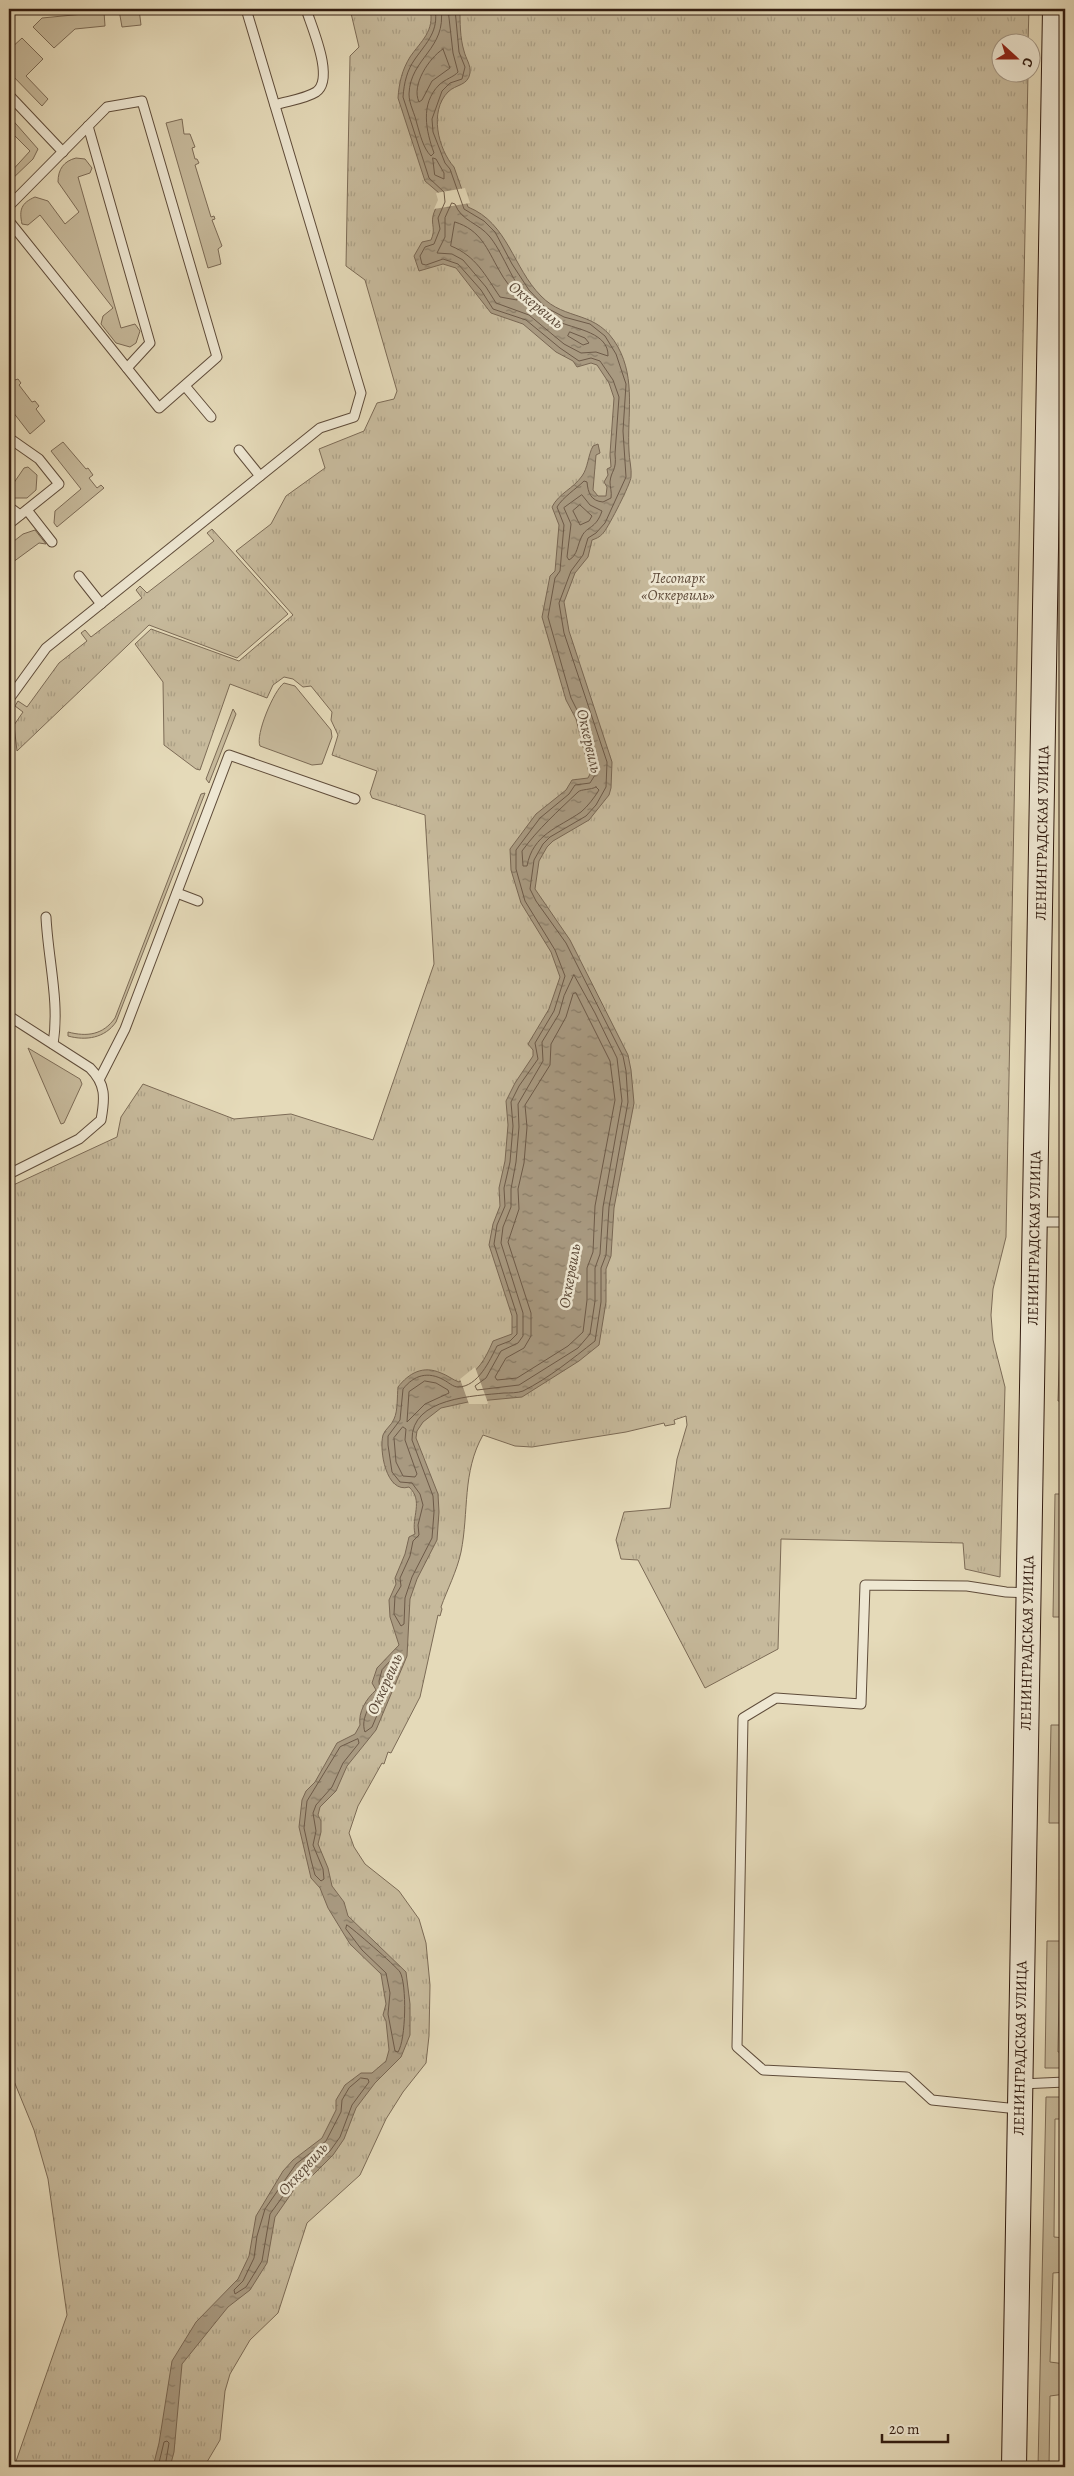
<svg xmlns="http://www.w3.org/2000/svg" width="1074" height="2476" font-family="Alegreya,serif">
	<defs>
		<pattern id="park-tufts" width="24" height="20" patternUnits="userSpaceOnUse" patternTransform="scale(1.25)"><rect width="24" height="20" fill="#c7ba9c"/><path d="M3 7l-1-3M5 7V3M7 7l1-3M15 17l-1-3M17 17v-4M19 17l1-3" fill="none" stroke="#ab9f85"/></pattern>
		<pattern id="water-ripples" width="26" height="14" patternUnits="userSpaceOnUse" patternTransform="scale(1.25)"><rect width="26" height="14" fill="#a89980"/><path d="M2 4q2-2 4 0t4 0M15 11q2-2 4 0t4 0" fill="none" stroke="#897c67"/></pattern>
	</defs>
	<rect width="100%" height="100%" fill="#e5dab9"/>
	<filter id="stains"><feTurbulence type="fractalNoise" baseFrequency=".004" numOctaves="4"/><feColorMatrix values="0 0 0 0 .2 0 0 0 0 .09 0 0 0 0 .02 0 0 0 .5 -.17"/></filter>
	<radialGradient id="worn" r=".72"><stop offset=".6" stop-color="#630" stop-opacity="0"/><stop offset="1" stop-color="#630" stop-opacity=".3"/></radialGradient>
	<g fill="#c7ba9c" stroke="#7c6b56">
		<polygon points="139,9 141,25 122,27 119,10"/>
		<polygon points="104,12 105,26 75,29 54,48 33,27 42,18"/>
		<polygon points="22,38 43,59 26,76 48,99 42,106 9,72 9,50"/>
		<polygon points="9,116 38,149 33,159 10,181 9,174 30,151 9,130"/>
		<polygon points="182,119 184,134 190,134 195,147 192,148 195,159 197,159 199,163 195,165 211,217 214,216 215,219 212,220 222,246 218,249 221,264 208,268 166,123"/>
		<path d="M 76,158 L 85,159 L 92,168 L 90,173 L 78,177 L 121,328 L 135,324 L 140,331 L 136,343 L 130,347 L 116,343 L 101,324 L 103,316 L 113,308 L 40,215 L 28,225 L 22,224 C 19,210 21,203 35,197 L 48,201 L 65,224 L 79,212 L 58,182 C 58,169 64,161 76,158 Z"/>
		<polygon points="9,372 15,380 18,379 21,383 19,385 32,402 35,401 39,406 36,409 45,421 30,434 9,407"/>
		<polygon points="63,442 86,469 88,468 93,475 89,478 97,488 101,485 104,488 57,527 54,523 55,511 81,489 51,451"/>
		<polygon points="28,467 37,475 36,490 27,498 15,498 9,495 9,490 24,468"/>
		<polygon points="35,530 46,544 39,543 9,565 9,545 23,534"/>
		<path d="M 284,683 L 295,686 L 331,730 L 332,737 L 322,764 L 312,765 L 260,746 C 255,735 274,690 284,683 Z"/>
		<polygon points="233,709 236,714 209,783 206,779"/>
		<path d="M 205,793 L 116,1022 C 105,1038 86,1041 68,1036 L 68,1032 C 87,1037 103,1035 115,1018 L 201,794 Z"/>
		<polygon points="28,1048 80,1079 82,1084 64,1123 61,1124"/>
		<polygon points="1065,1238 1065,1401 1058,1401 1063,1239"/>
		<polygon points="1055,1494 1065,1494 1065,1617 1053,1617"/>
		<polygon points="1051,1725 1064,1725 1063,1823 1049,1823"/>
		<polygon points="1047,1941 1060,1941 1058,2052 1065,2052 1065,2068 1045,2068"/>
		<polygon points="1046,2097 1065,2097 1065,2119 1055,2119 1054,2237 1065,2238 1065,2272 1053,2273 1050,2362 1065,2364 1065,2394 1050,2396 1049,2467 1038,2467"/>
	</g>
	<g fill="url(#park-tufts)" stroke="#7c6b56">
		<path d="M 350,9 L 1029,9 L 1028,42 L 1002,42 L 1002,72 L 1028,73 L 1006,1237 L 993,1289 L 991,1315 L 993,1340 L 1005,1387 L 1000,1577 L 965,1569 L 963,1543 L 781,1539 L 778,1649 L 705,1688 L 638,1560 L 621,1559 L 616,1540 L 624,1512 L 670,1508 L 677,1459 L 687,1425 L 686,1416 L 674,1420 L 675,1424 L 665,1426 L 664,1423 L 626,1432 L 532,1447 L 515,1446 L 483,1435 C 462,1472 469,1512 461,1552 C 457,1571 447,1590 441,1607 L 442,1609 L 440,1616 L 438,1615 L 420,1697 L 391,1753 L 388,1752 L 384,1764 L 382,1763 L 358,1806 L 349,1833 L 354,1847 L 365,1864 L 399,1891 L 419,1919 L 426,1943 L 430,1985 L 429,2036 L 426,2063 L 403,2092 L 386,2119 L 360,2175 L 307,2223 L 278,2313 L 250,2340 L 230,2374 L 225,2391 L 220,2440 L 204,2467 L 14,2467 L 67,2315 L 48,2179 L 34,2130 L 9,2069 L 9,1187 L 117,1137 L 121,1117 L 143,1084 L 234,1119 L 291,1114 L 373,1140 L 434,964 L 425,815 L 372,798 L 370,793 L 377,771 L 332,755 L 338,735 L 331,720 L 332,712 L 311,686 L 303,687 L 293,679 L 284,677 L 273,685 L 267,698 L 230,684 L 200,770 L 196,769 L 164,745 L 163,682 L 135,644 L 151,629 L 239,661 L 293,615 L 236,551 L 271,524 L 286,496 L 325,468 L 319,449 L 364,431 L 377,403 L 394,399 L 397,391 L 365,280 L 346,266 L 350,56 L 359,47 Z"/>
		<polygon points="212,529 288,614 237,658 149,625 17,751 14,725 23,712 15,706 18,701 27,707 59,663 87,641 81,633 85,630 91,637 142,598 136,590 140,586 147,593 214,541 207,533"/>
	</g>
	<path fill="url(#water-ripples)" stroke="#796753" d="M 430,9 L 460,9 C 460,22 460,38 464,51 C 466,59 471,65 470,73 C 468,86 456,84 448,92 C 429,111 438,149 454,167 L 468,207 C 508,223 513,268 541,296 C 566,322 597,309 618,347 C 636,380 627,415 629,451 C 629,459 632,469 631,477 C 631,483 609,526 604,532 C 601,536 598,538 592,540 L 588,557 L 575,573 L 564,602 L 569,631 L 612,762 L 611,788 L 609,795 L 589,820 L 553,841 L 547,847 L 539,861 L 535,889 L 570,940 L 628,1055 L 631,1070 L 634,1103 L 614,1208 L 611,1256 L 606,1269 L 606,1302 L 599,1345 L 579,1361 L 522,1397 L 468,1402 L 441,1408 L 423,1422 L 417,1431 L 416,1438 L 438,1494 L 439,1512 L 437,1540 L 417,1579 L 410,1599 L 407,1656 L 376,1730 L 347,1766 L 336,1791 L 320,1807 L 318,1815 L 321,1821 L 321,1832 L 318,1844 L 328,1868 L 332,1886 L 344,1902 L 348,1916 L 406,1972 L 410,2004 L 410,2035 L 401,2057 L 375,2083 L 356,2108 L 344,2139 L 333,2155 L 313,2175 L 298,2184 L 275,2217 L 267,2263 L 250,2290 L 228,2307 L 182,2364 L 174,2452 L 170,2467 L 153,2467 L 159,2443 L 172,2361 L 196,2322 L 238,2279 L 249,2256 L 256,2216 L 283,2171 L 293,2160 L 322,2138 L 336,2110 L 336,2100 L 345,2085 L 361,2073 L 372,2073 L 386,2061 L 389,2050 L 386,2021 L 383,2015 L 386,2004 L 381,1974 L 350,1944 L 328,1908 L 320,1888 L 311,1878 L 299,1827 L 302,1800 L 306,1791 L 315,1782 L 337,1743 L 355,1734 L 360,1725 C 358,1712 366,1699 376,1690 L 372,1683 L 377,1668 L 399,1645 L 390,1617 L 389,1600 L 396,1584 L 395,1578 L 405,1554 L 409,1537 L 415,1534 C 411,1517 424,1501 409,1487 C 386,1494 379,1450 383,1435 C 385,1429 392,1425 394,1419 C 398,1411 397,1396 398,1387 C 409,1373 423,1365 441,1373 C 447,1375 453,1380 459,1382 C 478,1372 485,1360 493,1341 L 512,1334 L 512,1316 L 489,1245 L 493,1224 L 500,1206 L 499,1188 L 505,1161 L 508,1125 L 506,1101 L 515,1083 L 533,1056 L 533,1050 L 528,1044 L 549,1009 L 560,977 L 551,952 L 521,903 L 511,870 L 510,849 L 536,814 L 566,790 L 572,780 L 588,778 L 590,774 L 576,719 L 566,700 L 542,617 L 550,576 L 555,571 L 559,525 L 552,507 C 559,493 573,489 582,476 C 588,468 588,455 593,446 L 598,444 L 600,453 L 596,455 L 593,490 L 598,496 L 606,496 L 607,487 L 604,482 L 608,475 L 607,469 L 611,467 L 610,454 L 614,398 L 609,383 L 597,365 L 591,363 L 577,367 L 573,361 L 556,352 L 523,324 L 491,313 L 456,268 L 443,264 L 419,271 L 414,256 L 422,242 L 431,240 C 436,229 431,225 433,216 C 435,207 441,203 439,193 L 425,181 L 398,98 C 399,83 402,70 410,57 C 421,41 435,31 430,9 Z"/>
	<g fill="#e5dab9">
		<polygon points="465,188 470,203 434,209 438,200 436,193"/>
		<polygon points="475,1367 488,1403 487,1404 469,1404 460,1379"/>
	</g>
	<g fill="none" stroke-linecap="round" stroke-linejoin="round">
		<g stroke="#6d5a48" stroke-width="1">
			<path d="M 435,9 C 439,31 427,42 415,59 C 407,70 404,83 403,97 L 429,178 L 444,192 L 445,202 L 438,218 L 440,229 L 434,244 L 425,247 L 420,256 L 422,264 L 426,265 L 443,259 L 458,264 L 481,290 L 493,309 L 526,320 L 560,348 L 579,361 L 591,358 L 600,361 L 613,380 L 619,397 L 615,454 C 617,471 611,470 610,482 C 610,487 612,492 611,498 L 603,502 C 591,501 588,493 587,482 L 584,481 C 576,489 563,497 557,507 L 564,525 L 560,571 L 555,578 L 548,617 L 571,698 L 581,718 L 595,775 L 590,783 L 575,785 L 569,794 L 540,818 L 516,850 L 516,869 L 525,901 L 555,950 L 565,976 L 554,1011 L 535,1043 L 538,1059 L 519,1086 L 511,1102 L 513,1126 L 510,1162 L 504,1188 L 505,1206 L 497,1225 L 494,1244 L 517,1315 L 517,1334 L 510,1341 L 497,1346 C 490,1360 478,1387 458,1387 C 453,1387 448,1382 444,1380 C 428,1371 414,1375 403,1389 L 400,1420 L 388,1436 L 388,1445 L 392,1472 L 400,1482 L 412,1483 L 420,1494 L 423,1505 L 418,1525 L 419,1535 L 413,1541 L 410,1556 L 400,1578 L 401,1586 L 395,1596 L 394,1614 L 401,1626 L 404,1624 L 405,1598 L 412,1577 L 432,1538 L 434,1512 L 433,1496 L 412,1440 C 411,1397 475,1396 504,1393 C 509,1393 518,1393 523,1391 C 549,1378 572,1359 595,1341 L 601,1302 L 601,1268 L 606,1255 L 609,1207 L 628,1102 L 626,1071 L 623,1056 L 566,943 L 536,901 L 530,889 L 534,860 L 543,844 L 550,837 L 586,816 L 596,805 L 606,787 L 607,762 L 564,633 L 559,603 L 571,571 L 583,555 L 588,538 L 596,533 L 605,523 L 626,477 L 623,431 L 626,384 L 616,354 L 605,336 L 590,324 L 564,317 L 545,307 L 529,290 L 512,264 L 495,232 L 484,221 L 464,209 L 450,169 L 445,163 L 433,132 L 432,119 L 442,91 L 450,83 L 462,79 L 465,67 L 459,52 L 455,9"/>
			<path d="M 441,9 C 447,49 410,58 409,94 C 409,104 415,114 417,124 C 420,134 423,148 431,156 L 434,153 C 426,131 420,104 439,85 C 445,79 454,77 458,72 L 453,53 L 448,9"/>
			<path d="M 443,49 L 450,68 L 432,81 L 422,100 L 419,102 C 411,85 429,58 443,49 Z"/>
			<polygon points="433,158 436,159 444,173 444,179 435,175"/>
			<path d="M 452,203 L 455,204 C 461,221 479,223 490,237 C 507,258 518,301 545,314 C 550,317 556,321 562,323 C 576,329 609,333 608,356 L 596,352 L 581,353 L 564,344 L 529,315 L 496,303 L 486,287 L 463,260 L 452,254 L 437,253 L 445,237 L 445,218 Z"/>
			<path d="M 455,222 C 481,230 487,249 499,270 C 504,280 512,288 517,297 L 517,300 L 500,297 C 485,275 476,256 451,246 Z"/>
			<polygon points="570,332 585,338 589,343 583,345 568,336"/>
			<path d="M 582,495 L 590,505 L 602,511 C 596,529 587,526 582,536 C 577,545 578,555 569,560 L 567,557 L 571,524 L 564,508 Z"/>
			<polygon points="580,505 592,516 589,521 580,525 573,511"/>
			<path d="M 596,787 L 599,790 C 594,798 588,806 581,812 C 558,828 533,834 527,866 L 523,866 L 522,851 C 538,829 558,811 578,792 C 581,789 591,790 596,787 Z"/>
			<polygon points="574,975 595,1013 617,1058 622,1101 603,1207 600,1254 595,1268 595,1301 590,1334 578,1348 519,1385 477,1390 475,1386 486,1378 501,1351 518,1343 523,1336 523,1313 501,1243 503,1227 511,1207 511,1189 516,1162 519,1127 518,1104 543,1061 542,1042 559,1014 564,996"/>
			<polygon points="576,993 610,1061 615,1100 595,1206 593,1252 587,1268 587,1300 583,1332 568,1346 517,1378 497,1380 495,1377 506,1358 524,1348 531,1336 531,1313 508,1242 519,1209 518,1189 524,1163 527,1127 525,1105 550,1065 551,1044 566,1017 573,994"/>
			<polygon points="425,1381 436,1383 448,1390 449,1393 425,1404 407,1422 409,1392"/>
			<polygon points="403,1427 406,1429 405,1440 417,1474 415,1477 403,1476 396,1462 394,1438"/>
			<path d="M 398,1653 L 402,1656 L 372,1727 L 365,1732 C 360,1718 371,1703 380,1692 L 379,1681 L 382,1670 Z"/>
			<polygon points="358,1739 359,1743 343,1763 332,1787 316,1805 313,1813 316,1831 313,1845 323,1869 324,1879 321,1881 315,1875 311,1860 304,1828 307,1801 340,1747"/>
			<path d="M 347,1925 C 351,1927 396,1966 400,1972 C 407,1984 406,2040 398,2052 L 395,2051 L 388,2014 L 390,1993 L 386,1973 L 362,1950 L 346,1929 Z"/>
			<polygon points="361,2078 368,2079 369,2082 352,2105 340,2137 330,2151 309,2171 294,2181 270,2214 262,2261 246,2287 235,2294 234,2290 243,2281 254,2258 257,2236 265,2209 296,2164 326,2141 341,2112 342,2100 349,2088"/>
			<polyline points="158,2467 164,2442 167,2441 169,2443 165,2467"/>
		</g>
		<defs>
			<g id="lane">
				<polyline points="9,95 63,152"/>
				<path d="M 275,105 C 287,101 305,99 316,92 C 335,79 312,28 306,9"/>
				<polyline points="88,126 150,343 127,368"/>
				<polyline points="9,206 107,107 142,101 217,357 159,408 9,221"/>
				<polyline points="185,386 211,417"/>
				<polyline points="9,438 39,459 59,484 9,524"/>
				<polyline points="239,450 260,476"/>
				<polyline points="1048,482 1065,482"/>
				<polyline points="9,507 20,515"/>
				<polyline points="27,510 52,542"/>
				<polyline points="79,576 101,604"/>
				<polyline points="9,699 46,648 320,428 354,417 361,393 246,9"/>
				<polyline points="177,893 198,901"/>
				<path d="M 46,917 C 48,959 60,1003 53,1044"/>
				<path d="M 9,1016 L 90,1068 C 106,1084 105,1098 101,1120 L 79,1139 L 9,1174"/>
				<polyline points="100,1078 125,1029 229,755 355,799"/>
				<polyline points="1035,1222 1065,1222"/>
				<polyline points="1021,2084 1065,2082"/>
				<polyline points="1018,2109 932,2100 907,2077 763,2070 737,2047 743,1718 776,1698 861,1704 865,1585 967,1586 1006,1592 1028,1593"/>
			</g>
			<polyline id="secondary" points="1014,2467 1055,9"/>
		</defs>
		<use href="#lane" stroke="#5f4c3a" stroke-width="11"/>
		<use href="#secondary" stroke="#321c10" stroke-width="26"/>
		<use href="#lane" stroke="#eee7d2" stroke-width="9"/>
		<use href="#secondary" stroke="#eee7d2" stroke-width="24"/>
	</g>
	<g text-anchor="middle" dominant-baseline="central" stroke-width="5" stroke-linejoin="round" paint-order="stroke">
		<g font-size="15" font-style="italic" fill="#5f4b3a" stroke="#eee7d2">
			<text x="678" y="578">Лесопарк<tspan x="678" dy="17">«Оккервиль»</tspan></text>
		</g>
		<g font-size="15" fill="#321c10" stroke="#eee7d2">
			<text transform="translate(1042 833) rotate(-89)">ЛЕНИНГРАДСКАЯ УЛИЦА</text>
			<text transform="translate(1034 1238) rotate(-89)">ЛЕНИНГРАДСКАЯ УЛИЦА</text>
			<text transform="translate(1027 1643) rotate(-89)">ЛЕНИНГРАДСКАЯ УЛИЦА</text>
			<text transform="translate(1020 2048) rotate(-89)">ЛЕНИНГРАДСКАЯ УЛИЦА</text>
		</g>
		<g font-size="16" font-style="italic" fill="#5b4837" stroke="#eee7d2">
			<text transform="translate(536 305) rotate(39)">Оккервиль</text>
			<text transform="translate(589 741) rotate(77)">Оккервиль</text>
			<text transform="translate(570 1276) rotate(-80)">Оккервиль</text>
			<text transform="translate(385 1684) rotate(-66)">Оккервиль</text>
			<text transform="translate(303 2169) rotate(-48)">Оккервиль</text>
		</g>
	</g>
	<rect width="1074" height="2476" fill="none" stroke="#e5dab9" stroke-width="30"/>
	<rect x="10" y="10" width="1054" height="2456" fill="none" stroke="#321c10" stroke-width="2.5"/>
	<rect x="15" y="15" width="1044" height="2446" fill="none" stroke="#321c10"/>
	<g transform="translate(1016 58) rotate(111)"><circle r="24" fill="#eee7d2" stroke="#a39684"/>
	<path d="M0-4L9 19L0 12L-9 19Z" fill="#8f2418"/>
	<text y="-8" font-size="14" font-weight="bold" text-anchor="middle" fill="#321c10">С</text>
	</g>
	<path d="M882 2434v8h66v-8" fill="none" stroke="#321c10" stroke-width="2.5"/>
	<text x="889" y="2434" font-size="15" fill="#321c10" stroke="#eee7d2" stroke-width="4" paint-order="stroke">20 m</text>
	<rect width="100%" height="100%" filter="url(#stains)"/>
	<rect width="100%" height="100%" fill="url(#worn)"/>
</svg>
